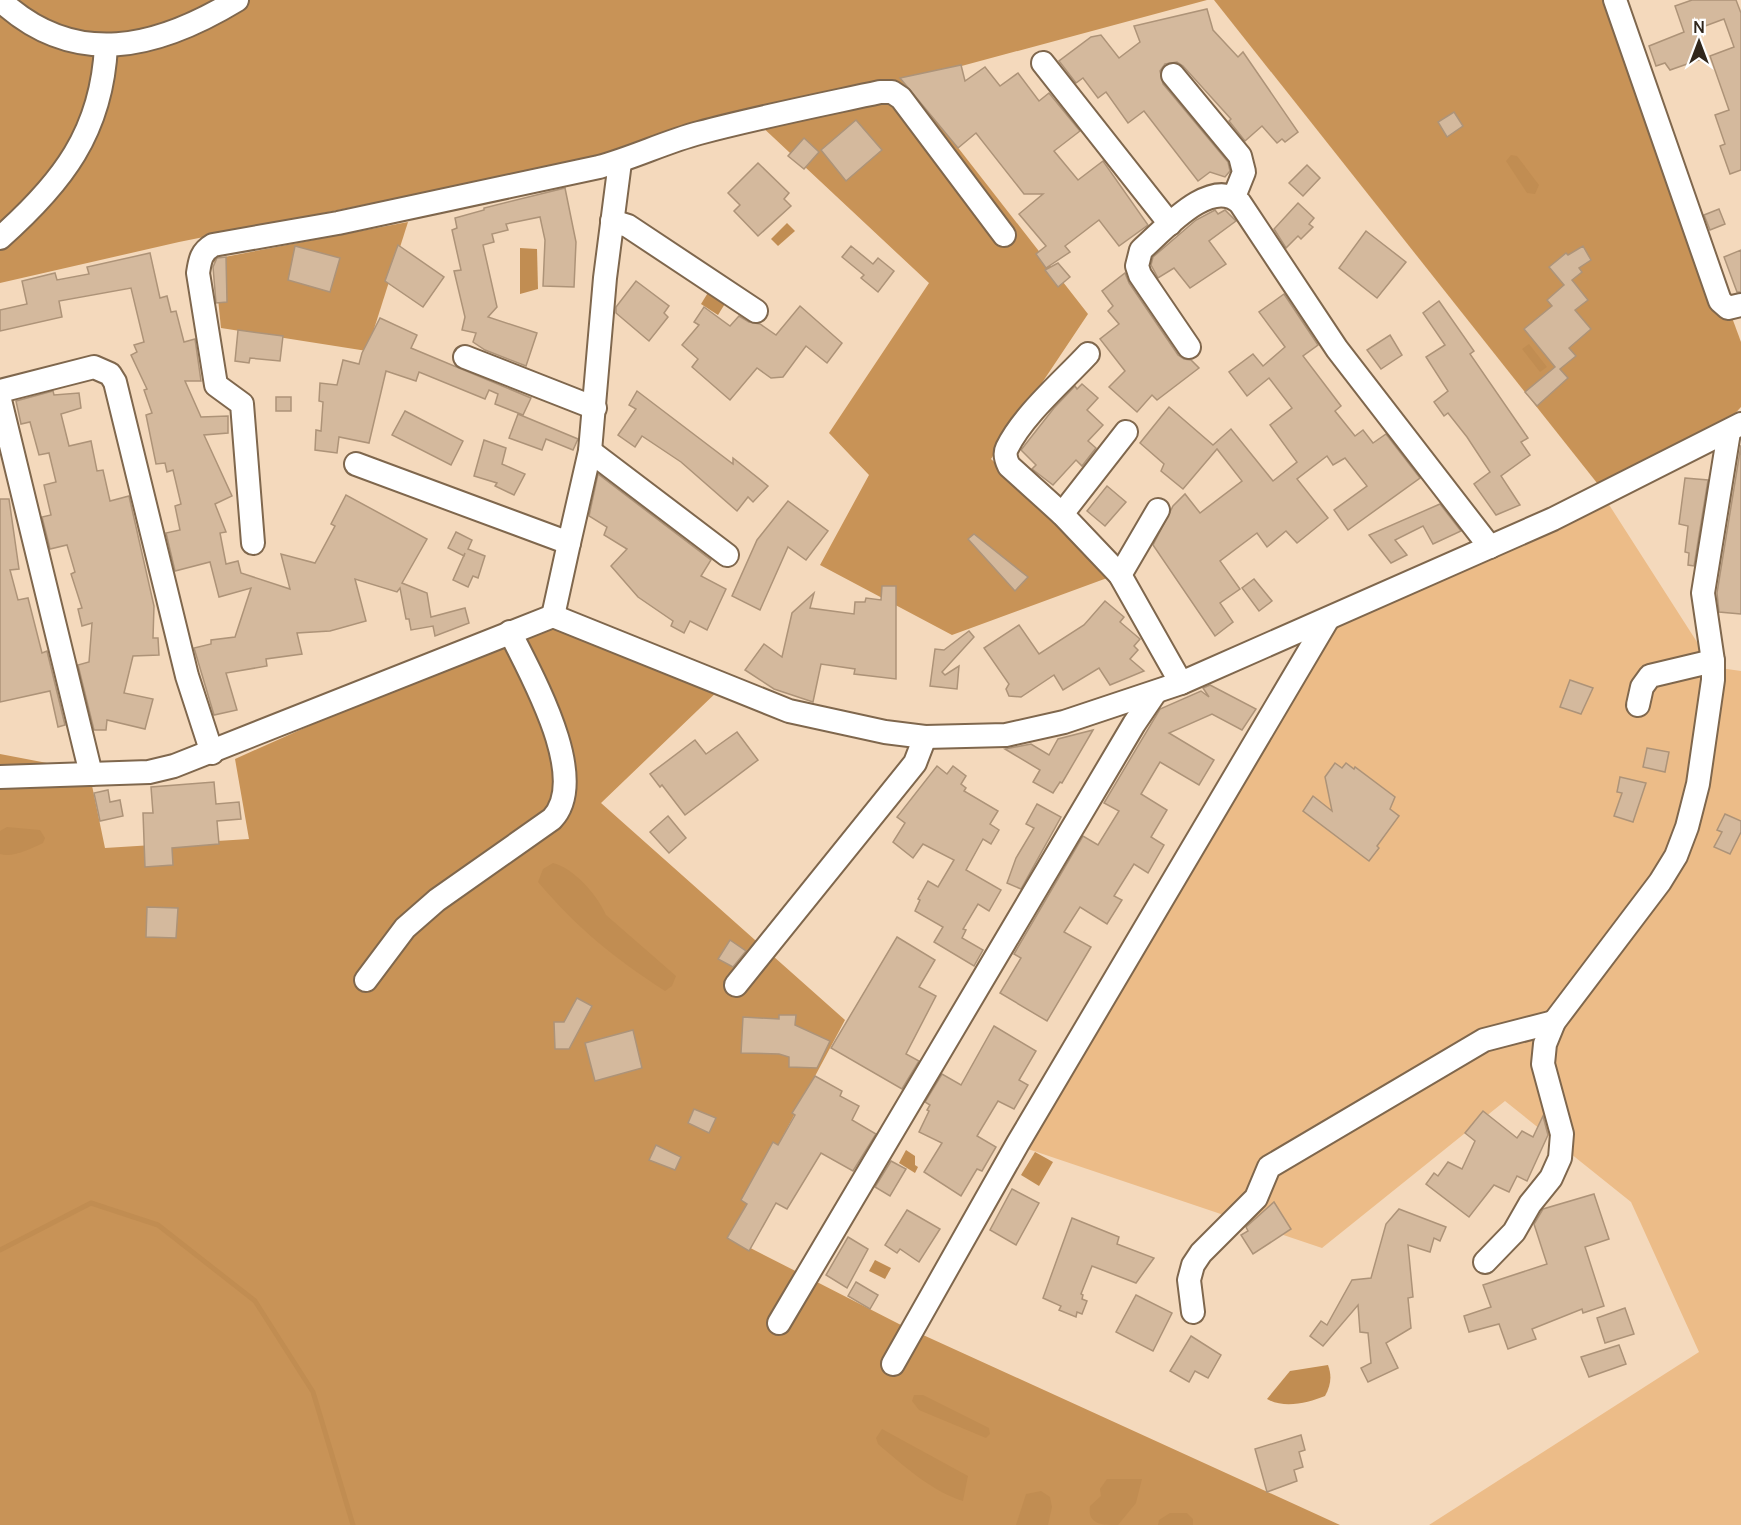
<svg xmlns="http://www.w3.org/2000/svg" width="1741" height="1525" font-family="Manrope,sans-serif">
	<rect width="100%" height="100%" fill="#f4d9bc"/>
	<polygon fill="#ecbc88" points="1606,500 1713,667 1741,671 1741,1525 1429,1525 1699,1352 1631,1202 1505,1101 1322,1248 1019,1146 1325,626"/>
	<g fill="#c89357">
		<polygon points="0,0 1207,0 906,81 1088,314 991,459 1118,574 952,635 820,565 869,475 829,433 929,283 760,125 179,242 0,283"/>
		<polygon points="1214,0 1615,0 1741,342 1741,407 1731,418 1597,483"/>
		<polygon points="408,222 367,351 221,328 214,259"/>
		<polygon points="553,617 722,687 601,803 845,1020 729,1237 899,1324 1340,1525 0,1525 0,754 89,771 105,848 249,839 235,759"/>
	</g>
	<g fill="#c18d52">
		<polygon points="1511,155 1517,156 1539,185 1535,194 1527,193 1506,161"/>
		<polygon points="787,223 795,231 778,246 771,239"/>
		<polygon points="520,248 537,249 538,289 520,294"/>
		<polygon points="709,291 726,302 718,315 701,304"/>
		<polygon points="1529,344 1547,367 1540,372 1522,349"/>
		<path d="M 7,827 L 40,830 L 45,838 L 43,843 C 30,849 13,858 0,854 L 0,831 Z"/>
		<path d="M 553,863 C 574,868 598,896 606,915 L 676,976 L 672,986 L 665,991 C 613,957 579,930 538,882 L 543,869 Z"/>
		<polygon points="906,1150 915,1156 915,1165 918,1167 915,1173 899,1163"/>
		<polygon points="1035,1152 1053,1162 1039,1186 1021,1175"/>
		<polygon points="875,1260 891,1268 885,1279 869,1271"/>
		<path d="M 1328,1365 C 1332,1376 1331,1385 1325,1396 C 1308,1403 1284,1409 1267,1399 L 1290,1371 Z"/>
		<polygon points="914,1395 923,1395 989,1428 990,1434 986,1438 919,1410 912,1401"/>
		<path d="M 882,1429 L 968,1476 L 963,1501 C 931,1491 904,1466 878,1444 L 876,1438 Z"/>
		<path d="M 1107,1479 L 1142,1479 L 1136,1503 L 1118,1525 C 1103,1525 1087,1525 1090,1506 L 1101,1496 L 1100,1489 Z"/>
		<polygon points="1041,1491 1050,1497 1052,1507 1048,1525 1016,1525 1026,1494"/>
		<polygon points="1170,1513 1187,1513 1193,1519 1193,1525 1158,1525 1159,1520"/>
	</g>
	<g fill="none" stroke-linecap="round" stroke-linejoin="round">
		<polyline stroke="#c18d52" stroke-width="5" points="0,1250 91,1203 158,1225 255,1301 313,1392 353,1525"/>
	</g>
	<g fill="#d4b99d" stroke="#ad9378" stroke-width="1.5">
		<polygon points="1692,0 1736,0 1741,13 1741,170 1730,174 1720,146 1725,144 1715,115 1729,110 1710,56 1734,47 1724,19 1697,29 1707,57 1670,70 1665,63 1656,66 1649,46 1684,32 1675,6"/>
		<polygon points="1207,9 1213,30 1238,57 1243,52 1298,132 1285,142 1282,139 1277,143 1262,126 1245,141 1229,121 1231,119 1183,66 1177,62 1165,64 1160,71 1163,84 1228,162 1230,171 1225,177 1210,172 1198,181 1144,111 1128,123 1106,92 1098,98 1083,78 1076,83 1059,61 1091,37 1101,35 1119,58 1140,42 1134,26"/>
		<polygon points="961,65 965,81 985,67 1000,86 1018,73 1039,101 1049,93 1080,131 1054,151 1078,180 1103,161 1148,225 1119,246 1099,220 1065,246 1070,252 1046,268 1036,254 1046,246 1019,214 1043,194 1024,194 976,133 958,148 900,78"/>
		<polygon points="1454,112 1463,126 1447,137 1438,122"/>
		<polygon points="856,120 882,150 846,181 821,150"/>
		<polygon points="804,138 819,152 804,169 788,156"/>
		<polygon points="758,163 789,193 784,199 791,206 758,236 734,211 740,205 728,193"/>
		<polygon points="1307,165 1320,178 1303,196 1289,183"/>
		<polygon points="565,188 576,242 574,287 543,286 545,240 540,217 506,224 508,230 492,234 494,242 483,245 497,307 488,317 537,333 526,366 485,350 473,342 476,333 462,330 465,317 454,271 461,270 452,230 457,228 455,218 484,210 484,208"/>
		<polygon points="1298,203 1314,218 1309,224 1313,227 1301,239 1298,236 1286,248 1274,229"/>
		<polygon points="1719,209 1725,224 1710,230 1704,215"/>
		<polygon points="1215,210 1218,214 1225,210 1236,221 1209,241 1226,264 1190,288 1174,268 1158,278 1151,265 1153,257 1196,220"/>
		<polygon points="1366,231 1406,262 1377,298 1339,268"/>
		<polygon points="398,245 444,277 423,307 385,281"/>
		<polygon points="295,246 340,258 330,292 288,280"/>
		<polygon points="851,246 873,264 878,258 894,271 878,292 861,278 864,275 842,257"/>
		<polygon points="1583,246 1591,260 1579,268 1582,272 1572,280 1588,300 1575,310 1591,329 1569,348 1576,356 1560,369 1568,378 1537,406 1525,392 1555,367 1524,329 1552,306 1547,300 1564,285 1549,267 1566,253 1568,255"/>
		<polygon points="1741,250 1741,292 1737,292 1724,257"/>
		<polygon points="150,253 160,298 167,296 171,312 176,311 184,342 195,339 201,381 185,381 201,417 228,416 228,433 204,435 232,496 215,504 226,532 220,533 226,564 238,561 241,573 290,589 281,554 315,563 335,526 331,524 346,495 427,539 402,583 427,593 431,617 465,608 469,623 435,636 433,626 411,630 409,619 406,619 400,588 397,592 355,579 366,621 330,631 297,633 302,654 266,659 267,666 226,673 237,710 214,715 194,648 211,644 211,640 235,637 251,588 219,597 210,562 175,571 166,533 180,530 175,506 181,504 173,470 167,472 165,463 156,464 146,415 152,413 144,390 147,389 131,355 137,352 134,345 144,342 131,288 59,301 62,317 0,331 0,310 27,304 22,281 55,273 57,280 89,274 87,267"/>
		<polygon points="226,257 227,302 216,303 213,267 217,258"/>
		<polygon points="1058,263 1070,277 1058,287 1045,270"/>
		<polygon points="1125,273 1129,283 1178,355 1184,359 1191,360 1199,368 1157,400 1152,395 1137,412 1109,387 1125,371 1100,339 1119,324 1108,311 1113,306 1102,291"/>
		<polygon points="636,281 669,306 664,313 668,317 649,341 616,313 616,307"/>
		<polygon points="1284,294 1318,345 1303,356 1341,406 1335,411 1355,436 1363,430 1373,443 1386,434 1420,478 1348,530 1334,510 1367,486 1345,458 1333,465 1327,456 1297,479 1328,518 1297,543 1286,531 1267,547 1257,533 1220,561 1240,589 1220,603 1233,622 1215,636 1153,545 1173,506 1185,494 1200,513 1242,481 1217,449 1183,489 1161,471 1164,464 1140,443 1169,407 1213,445 1231,429 1273,481 1297,462 1270,425 1292,408 1269,378 1247,396 1229,372 1253,354 1263,366 1285,347 1259,312"/>
		<polygon points="1439,301 1474,351 1470,354 1528,438 1521,442 1530,455 1501,476 1520,505 1496,515 1474,484 1490,472 1467,437 1448,413 1444,416 1434,402 1448,391 1426,357 1445,345 1423,313"/>
		<polygon points="800,306 842,343 827,363 806,346 783,377 771,378 757,368 730,400 692,367 698,359 682,345 699,325 694,322 704,307 730,326 739,316 749,322 760,324 776,335"/>
		<polygon points="380,318 417,335 411,348 531,398 523,415 495,404 498,394 489,390 485,399 419,372 416,381 386,371 369,443 339,437 337,453 315,450 316,430 321,431 323,402 319,401 320,383 337,385 343,360 359,364 362,353"/>
		<polygon points="238,330 283,336 280,361 250,358 249,363 235,361"/>
		<polygon points="1390,335 1402,355 1381,369 1367,350"/>
		<polygon points="1082,384 1098,398 1087,410 1103,425 1088,441 1096,448 1082,466 1076,460 1053,485 1032,469 1036,465 1021,450 1054,408 1075,386 1077,389"/>
		<polygon points="53,391 54,395 79,393 81,408 61,414 69,446 91,441 97,471 103,470 110,501 129,496 154,606 153,638 158,638 159,655 133,656 124,693 153,699 145,729 107,720 106,730 94,730 78,665 89,662 92,623 82,626 78,609 82,608 71,574 75,572 67,545 50,549 42,517 51,515 44,485 56,482 49,453 39,455 30,422 21,424 16,401"/>
		<polygon points="637,391 733,464 733,458 768,486 753,502 748,497 737,511 681,462 642,436 635,447 618,435 636,409 629,405"/>
		<rect x="276" y="397" width="15" height="14"/>
		<polygon points="405,411 463,441 451,465 392,435"/>
		<polygon points="518,414 578,439 573,450 546,439 542,450 509,438"/>
		<polygon points="484,440 506,448 502,464 525,474 514,495 495,486 497,483 474,476"/>
		<polygon points="1741,445 1741,614 1719,612 1717,593"/>
		<polygon points="598,474 711,560 701,576 726,589 707,630 690,621 684,633 671,626 673,621 638,597 611,566 627,549 604,535 607,527 589,516"/>
		<polygon points="1685,478 1708,480 1694,566 1688,565 1689,553 1685,552 1688,526 1679,524"/>
		<polygon points="1107,486 1126,502 1105,526 1087,511"/>
		<polygon points="0,499 9,499 19,569 10,570 18,600 28,598 42,653 47,651 65,725 58,727 50,691 0,702"/>
		<polygon points="788,501 828,531 806,560 788,547 760,610 732,596 757,540"/>
		<polygon points="1440,504 1461,531 1433,544 1423,526 1395,540 1407,555 1391,563 1369,535"/>
		<polygon points="456,532 472,540 468,549 485,556 478,578 473,576 468,587 453,580 465,553 464,556 448,548"/>
		<polygon points="974,534 1028,577 1015,591 968,539"/>
		<polygon points="1254,579 1272,601 1259,611 1242,588"/>
		<polygon points="882,586 896,586 896,679 854,674 855,669 821,664 813,702 774,689 745,670 764,644 782,657 792,613 814,593 810,608 854,614 855,602 865,602 866,598 881,600"/>
		<polygon points="1105,601 1124,617 1120,622 1140,639 1134,646 1138,650 1130,659 1144,671 1110,685 1099,668 1063,690 1054,675 1021,697 1009,696 1006,689 1009,684 984,648 1019,625 1039,654 1084,625"/>
		<polygon points="969,631 974,637 942,672 945,675 959,666 957,689 930,686 935,649 944,650"/>
		<polygon points="1570,680 1593,688 1581,714 1560,707"/>
		<polygon points="1210,685 1256,709 1242,730 1212,714 1169,733 1214,760 1199,785 1160,762 1141,794 1167,810 1151,837 1164,845 1148,873 1134,864 1114,896 1122,900 1107,924 1080,907 1064,932 1091,947 1047,1021 1000,993 1021,958 1014,954 1083,836 1098,845 1119,811 1104,803 1160,709 1201,691 1209,697 1203,688"/>
		<polygon points="1093,730 1062,783 1060,782 1053,793 1033,782 1040,770 1005,749 1031,744 1049,755 1058,739"/>
		<polygon points="737,732 758,760 685,815 662,785 660,787 650,774 695,740 706,754"/>
		<polygon points="1647,748 1669,752 1665,772 1643,767"/>
		<polygon points="1335,763 1342,768 1346,763 1354,769 1355,767 1395,797 1390,809 1399,816 1377,846 1379,848 1369,861 1303,811 1313,796 1332,811 1325,777"/>
		<polygon points="937,766 947,774 953,766 966,776 961,784 966,788 964,791 998,811 990,824 999,830 991,844 983,839 966,870 1001,890 989,911 978,904 963,929 966,930 962,938 983,950 974,966 934,942 943,927 915,911 920,900 918,899 928,881 938,887 954,860 923,844 913,858 893,842 905,823 897,817"/>
		<polygon points="1620,777 1646,783 1633,822 1614,816 1622,793 1617,792"/>
		<polygon points="214,782 216,804 239,802 241,819 217,821 219,844 172,848 173,865 145,867 143,813 153,813 151,787"/>
		<polygon points="108,790 110,802 120,800 123,816 100,821 94,793"/>
		<polygon points="1037,804 1061,817 1021,889 1007,883 1016,858 1034,828 1026,824"/>
		<polygon points="1725,814 1741,821 1741,832 1730,854 1714,847 1722,832 1717,830"/>
		<polygon points="668,816 686,838 669,853 650,832"/>
		<polygon points="147,907 178,908 176,938 146,937"/>
		<polygon points="897,937 935,960 919,987 936,996 906,1054 919,1061 902,1089 831,1048"/>
		<polygon points="730,940 746,951 733,967 718,959"/>
		<polygon points="577,998 592,1006 569,1049 555,1049 554,1022 564,1022"/>
		<polygon points="779,1015 796,1015 795,1025 830,1041 817,1068 789,1067 789,1057 779,1054 741,1053 743,1017 779,1019"/>
		<polygon points="994,1026 1036,1051 1019,1080 1028,1085 1014,1109 998,1101 977,1136 996,1147 982,1171 977,1169 961,1196 924,1172 942,1143 919,1132 929,1111 927,1110 930,1105 925,1102 942,1074 961,1085"/>
		<polygon points="633,1030 642,1068 595,1081 585,1043"/>
		<polygon points="815,1076 842,1091 840,1096 859,1106 852,1120 876,1134 853,1171 821,1153 787,1209 776,1203 749,1251 727,1238 747,1204 741,1200 773,1142 778,1145 795,1115 792,1113"/>
		<polygon points="694,1109 716,1118 709,1133 688,1123"/>
		<polygon points="1483,1111 1517,1138 1522,1131 1533,1137 1543,1116 1548,1135 1527,1181 1517,1176 1509,1192 1494,1185 1469,1217 1426,1184 1434,1173 1438,1176 1448,1162 1462,1169 1475,1141 1465,1133"/>
		<polygon points="656,1145 681,1157 675,1170 649,1160"/>
		<polygon points="891,1161 906,1169 890,1196 875,1187"/>
		<polygon points="1012,1189 1039,1203 1016,1245 990,1230"/>
		<polygon points="1594,1194 1609,1239 1585,1247 1604,1306 1583,1313 1582,1309 1532,1329 1536,1339 1508,1349 1499,1324 1469,1332 1464,1316 1491,1307 1483,1285 1547,1264 1534,1224 1543,1209"/>
		<polygon points="1274,1202 1291,1229 1253,1254 1241,1235 1248,1231 1246,1227"/>
		<polygon points="1399,1209 1446,1227 1440,1241 1434,1238 1430,1252 1408,1245 1413,1297 1408,1298 1411,1328 1386,1343 1398,1368 1368,1382 1361,1368 1371,1363 1368,1333 1360,1332 1358,1305 1323,1346 1310,1336 1321,1321 1327,1325 1352,1280 1371,1278 1386,1224"/>
		<polygon points="907,1210 940,1229 919,1262 900,1249 897,1253 885,1245"/>
		<polygon points="1072,1218 1119,1237 1117,1244 1154,1258 1136,1283 1092,1266 1081,1294 1083,1295 1082,1299 1087,1301 1082,1314 1077,1312 1076,1317 1059,1310 1061,1306 1043,1298"/>
		<polygon points="848,1237 868,1249 847,1288 826,1275"/>
		<polygon points="856,1282 878,1295 870,1309 848,1296"/>
		<polygon points="1136,1295 1172,1313 1153,1351 1116,1332"/>
		<polygon points="1625,1308 1634,1334 1605,1343 1597,1318"/>
		<polygon points="1191,1336 1221,1355 1208,1378 1195,1371 1189,1382 1170,1371"/>
		<polygon points="1619,1345 1626,1364 1589,1377 1581,1357"/>
		<polygon points="1301,1435 1305,1450 1299,1452 1303,1467 1294,1470 1297,1481 1267,1492 1255,1449"/>
	</g>
	<g fill="none" stroke-linecap="round" stroke-linejoin="round">
		<defs>
			<g id="minor">
				<path d="M 0,0 C 75,70 158,48 237,0"/>
				<polyline points="1615,0 1720,301 1728,308 1741,305"/>
				<polyline points="1043,63 1170,224"/>
				<polyline points="1173,75 1240,156 1244,172 1234,197"/>
				<polyline points="612,221 628,226 756,311"/>
				<path d="M 0,238 C 62,183 102,132 106,46"/>
				<path d="M 1189,347 L 1140,275 L 1137,266 L 1141,250 C 1163,231 1211,175 1240,203 L 1337,349 L 1490,547"/>
				<path d="M 1088,354 C 1063,381 1023,415 1007,448 C 1004,454 1006,460 1009,466 L 1062,514 L 1120,575 L 1181,683"/>
				<polyline points="465,357 595,408"/>
				<polyline points="0,391 94,367 110,374 115,382 187,676 212,753"/>
				<polyline points="0,400 91,774"/>
				<polyline points="590,451 727,555"/>
				<polyline points="356,464 569,543 553,616"/>
				<polyline points="1062,514 1126,432"/>
				<path d="M 253,543 L 242,404 L 216,385 L 198,273 C 200,260 201,252 213,245 L 338,223 L 599,167 C 633,158 665,142 699,133 C 759,117 820,105 880,92 L 892,92 L 901,98 L 1004,235"/>
				<polyline points="569,543 590,451 605,278 620,162"/>
				<polyline points="1120,575 1158,510"/>
				<polyline points="1638,705 1642,687 1650,676 1713,661"/>
				<polyline points="0,777 149,772 174,766 553,616 789,711 885,732 925,737 1006,735 1064,722 1181,683 1553,519 1741,424"/>
				<path d="M 366,980 L 405,928 L 437,900 L 552,819 C 591,778 530,673 510,632"/>
				<polyline points="736,985 915,763 925,737"/>
				<polyline points="1485,1262 1514,1232 1530,1204 1551,1178 1560,1158 1562,1134 1543,1064 1545,1044 1554,1022 1660,882 1676,856 1687,827 1698,784 1713,680 1713,661 1703,593 1729,432"/>
				<polyline points="1193,1312 1189,1280 1193,1265 1201,1253 1256,1198 1269,1167 1484,1040 1554,1022"/>
				<polyline points="779,1323 1134,724 1155,693"/>
				<polyline points="893,1364 1018,1143 1328,619"/>
			</g>
		</defs>
		<use href="#minor" stroke="#7f674d" stroke-width="26"/>
		<use href="#minor" stroke="#fff" stroke-width="22"/>
	</g>
	<g transform="translate(1699 42)" stroke="#ffffff" stroke-width="4.5" paint-order="stroke">
	<path d="M0-4.5L10 22L0 15L-10 22Z" fill="#31271c"/>
	<text y="-9" font-size="16" font-weight="bold" text-anchor="middle" fill="#31271c">N</text>
	</g>
</svg>
